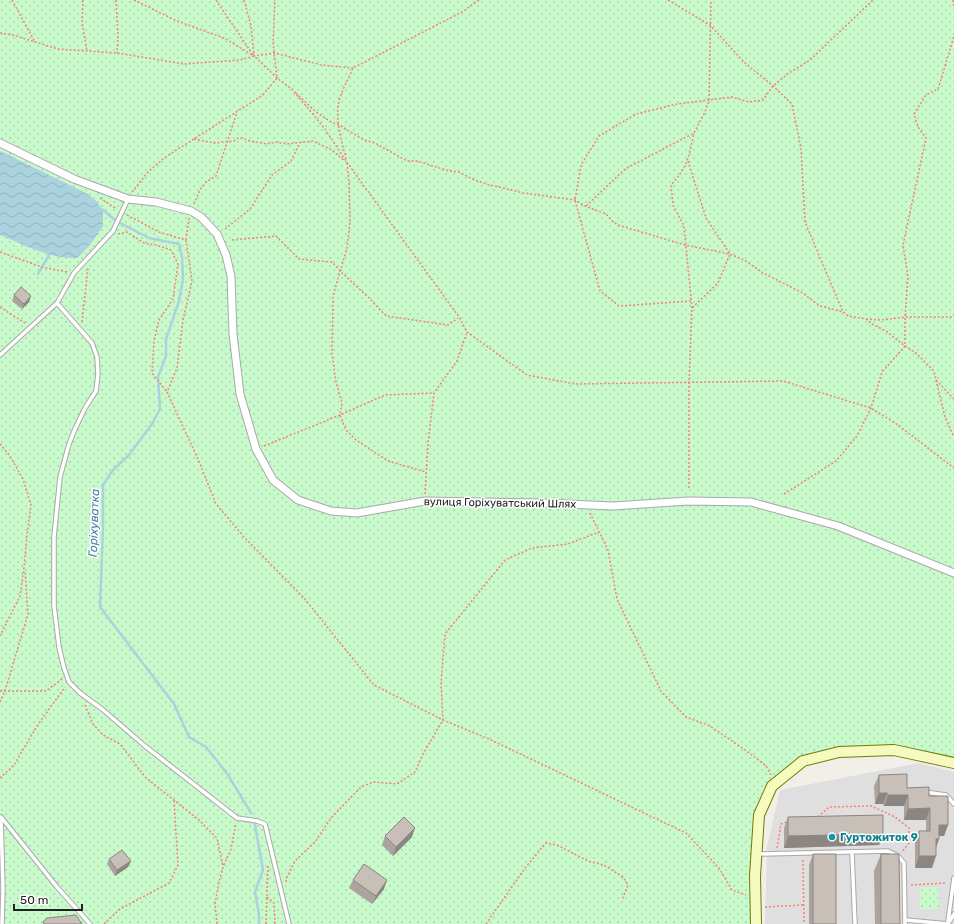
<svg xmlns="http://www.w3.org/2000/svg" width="954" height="924" font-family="Rubik,sans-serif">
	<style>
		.residential { fill: #e0dfdf }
		.park { fill: url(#park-dots) }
		.water { fill: url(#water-waves) }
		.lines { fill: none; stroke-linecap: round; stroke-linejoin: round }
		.stream { stroke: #aad3df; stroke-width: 2.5 }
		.lane-casing { stroke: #a9a9a9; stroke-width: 5.5 }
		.street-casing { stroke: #a9a9a9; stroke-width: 9 }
		.secondary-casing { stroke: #707d05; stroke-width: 12 }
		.path { stroke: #fa8072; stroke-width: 1.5; stroke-dasharray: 2 2; stroke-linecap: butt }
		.lane { stroke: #fff; stroke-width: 3.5 }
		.street { stroke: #fff; stroke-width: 7 }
		.secondary { stroke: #f7fabf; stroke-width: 10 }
		.wall { fill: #aba49e }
		.shaded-wall { fill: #8b8681 }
		.building { fill: #c7bfb8; stroke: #8b8681 }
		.culture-dot { fill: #0f9aa8; stroke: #fff; stroke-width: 1.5 }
		.labels { text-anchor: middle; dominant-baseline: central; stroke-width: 3; stroke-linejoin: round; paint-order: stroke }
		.street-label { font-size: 11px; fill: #222; stroke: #fff }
		.culture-label { font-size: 11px; font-weight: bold; fill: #0d838f; stroke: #fff; text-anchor: start }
		.water-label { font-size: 12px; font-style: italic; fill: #4a7aab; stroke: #fff }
	</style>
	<defs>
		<pattern id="park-dots" width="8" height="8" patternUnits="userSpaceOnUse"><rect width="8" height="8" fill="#c8facc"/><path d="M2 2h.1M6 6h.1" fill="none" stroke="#acd6af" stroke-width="1.8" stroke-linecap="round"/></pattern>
		<pattern id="water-waves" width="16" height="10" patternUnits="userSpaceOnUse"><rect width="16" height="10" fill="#aad3df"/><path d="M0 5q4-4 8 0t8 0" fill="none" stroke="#92b5bf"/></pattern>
	</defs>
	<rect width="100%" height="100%" fill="#f2efe9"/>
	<path class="residential" d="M919,763L954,772V924H765L767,847L780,790Z"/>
	<path class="park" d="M0,0H954V758L839,748L769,783L755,815L751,924H0Z
		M920,887H938L939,909H920Z"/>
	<path class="water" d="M0,151L86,193L96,201L103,210V226L89,246L77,258C50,259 25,245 0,235Z"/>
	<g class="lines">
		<path class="stream" d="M101,209L103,210L115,220
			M120,223L149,238L179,244L182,257L183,279L179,301L166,339V356L158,377L160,409L152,424L129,455L113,470L103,485V528L100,607L174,704L189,737L206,747L218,762L228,775L251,813
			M38,274L49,255
			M255,825L263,870L255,892L259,914V924"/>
		<defs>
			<path id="lane" d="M57,303L92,343L97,357L98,374L96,391L85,408L75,429L69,444L60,477L54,537V606L59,647L64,668L69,682L80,693L102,709L145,746L237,818L257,821L265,824L289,924
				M0,355L57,303L74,273L113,231L128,199
				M925,792L946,795L954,804
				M1,817L57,887L90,924
				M1,817L3,889L2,924
				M852,853L855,924
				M757,854L888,851L898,856L904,863L905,924
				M906,920L948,924L954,914
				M948,921L954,878"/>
			<path id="street" d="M0,143L74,179L128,199L156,202L191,211L201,217L217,234L226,255L231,276L233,334L240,394L256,449L273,480L298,500L331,511L357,513L425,501L544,503L613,506L688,501L751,502L838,526L954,573"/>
			<path id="secondary" d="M756,924L755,876L759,815L772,786L803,761L839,752L894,750L954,763"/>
		</defs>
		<use href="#lane" class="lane-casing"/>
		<use href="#street" class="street-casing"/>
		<use href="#secondary" class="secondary-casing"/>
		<path class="path" d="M12,0L35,42
			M83,0L82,22L87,51
			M116,0L118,37L117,53
			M134,0L177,21L224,38L254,56L275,53L322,65L353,68
			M216,0L253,55
			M244,0L251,26L254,55
			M668,0L710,25L745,63L773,86L792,104L801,148L805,222L843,312
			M953,0L954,8
			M0,33L13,35L58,49L117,53L184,64L240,60L254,56L277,78L292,89L325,129L346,161L459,317L467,332L527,375L575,384L783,381L871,408L898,425L954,468
			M296,93L316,112L331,122L339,125L364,140L375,143L407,161H417L449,171L459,172L472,179L486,184L524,193L575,200L585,206L606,214L613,222L618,225L685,245L730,254L744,260L763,273L801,292L820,306L843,312L848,316L866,319L872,324L886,331L905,346L916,353L934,371L936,380L954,399
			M194,139L214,143L234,141L238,138H242L250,141L267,144L276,142L287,144L313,141L330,149L345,161
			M346,159C342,142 336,124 338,106C340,93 348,80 353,68L462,12L479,0
			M688,161L706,218L730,254L718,283L692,308
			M347,163L349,183L350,222L347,248L333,296L332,354L336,382L342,403L340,415L346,430L356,440L388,461L426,472
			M132,192L148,172L164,158L263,95L277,78L273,43L275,0
			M100,198L117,209
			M194,204L200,190L206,182L216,176L237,112
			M586,206L625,169L694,133L705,112L709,101L711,0
			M127,215L159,232L186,240L192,281L183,320L177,368L167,392L198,459L216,504L244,537L304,598L374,685L443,720L489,739L686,833L719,868L732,890L746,895
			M225,229L250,209L272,175L291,161L300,143
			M118,234L127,232L144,243L156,245L171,250L178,264L173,299L159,320L154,341L152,373L167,392
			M186,240L189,218
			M232,240L276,236L299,259L332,262L340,271L369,298L386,316L448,325L458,318
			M0,252L42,267L67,272
			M691,301L619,306L600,291L575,200L581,165L599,136L636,114L677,104L732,97L749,102L763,100L773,86L789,73L810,60L873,0
			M0,307L25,323
			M866,319L881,320L905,317H951L954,315
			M82,322L88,268
			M936,380L945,417L954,437
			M0,444L10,456L23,479L31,505L27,535L24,568L20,596L0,636
			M264,446L340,415L385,395L434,393
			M689,488V383L692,308L684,226L673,205L671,185C688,167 689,155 694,133
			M425,494L428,443L434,393L457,361L467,332
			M784,494L836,461L857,436L871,408L882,372L905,346V317L908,277L903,245L926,138L918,127L914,114L926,95L938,89L954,36
			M590,513L608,550L617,599L661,691L686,717L710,726L748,752L766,766L771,775
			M0,691H46L62,679
			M0,702L5,691L28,614L25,571
			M85,705L93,724L103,735L120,744L145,777L199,820L217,838L223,867
			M0,778L14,765L37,726L65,687
			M818,817L829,807L871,806L895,817L909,828V843L902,852
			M777,848L781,824L787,822
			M803,860L804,924
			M286,882L287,877L295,861L315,842L331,818L361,787L373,782L397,784L415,772L423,754L443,720L441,683L445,634L505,560L532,548L568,544L599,532
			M911,885L947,883
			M267,897L274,903L275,924
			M765,907L803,905
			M104,924L120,909L169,883L178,865L174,800
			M217,924L215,904L219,882L223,867L231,849L236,823
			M266,924L268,866
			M486,924L525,868L546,843L557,845L588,861L604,865L623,877L628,885L622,900"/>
		<use href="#lane" class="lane"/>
		<use href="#street" class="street"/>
		<use href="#secondary" class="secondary"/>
	</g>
	<path class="wall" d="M14,295L29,302L22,309L12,301Z
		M879,775L907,788L929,796L948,825L944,836H939V839L936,848L932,868H915V842L919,831H926V820H904V806H884L883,804H875L874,786Z
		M788,817L883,834L879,845L784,848V828Z
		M385,836L412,837L393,856L382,845Z
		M813,854L836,924H809V865Z
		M881,854L900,924H875L874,871Z
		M109,859L131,861L128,867L115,876L107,864Z
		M353,880L384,889L372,904L349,888Z"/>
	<path class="shaded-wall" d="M31,296L29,302L22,309L24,304Z
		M879,793H887L883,804H875Z
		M888,795H908L904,806H884Z
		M930,808L926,820H904L908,809Z
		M939,825H948L944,836H935Z
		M415,828L412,837L393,856L396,847Z
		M883,834L879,845L784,848L788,836Z
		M936,839H939L935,850Z
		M919,856H936L932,868H915Z
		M131,861L128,867L115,876L117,870Z
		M387,880L384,889L372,904L376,896Z"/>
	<path class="building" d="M21,287L31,296L24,304L14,295Z
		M907,774V788L929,787V796H948V825H939V839H936V856H919V831H930V808L908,809V795H888L887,793H879V775Z
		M883,815V834L788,836V817Z
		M404,817L415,828L396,847L385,836Z
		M122,850L131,861L117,870L109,859Z
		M813,854H836V924H813Z
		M881,854H899L900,924H881Z
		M364,864L387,880L376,896L353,880Z
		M76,915L82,924H44L43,922L47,918Z"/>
	<circle class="culture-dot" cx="832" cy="837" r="4"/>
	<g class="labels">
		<g class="street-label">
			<text transform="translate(500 503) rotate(1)">вулиця Горіхуватський Шлях</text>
		</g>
		<g class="culture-label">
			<text x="840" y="837">Гуртожиток 9</text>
		</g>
		<g class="water-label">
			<text transform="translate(94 523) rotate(-88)">Горіхуватка</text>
		</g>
	</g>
	<path d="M14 904v6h68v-6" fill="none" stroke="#222222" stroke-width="2"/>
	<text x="20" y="904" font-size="12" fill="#222222" stroke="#ffffff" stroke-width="3" paint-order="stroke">50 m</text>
</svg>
